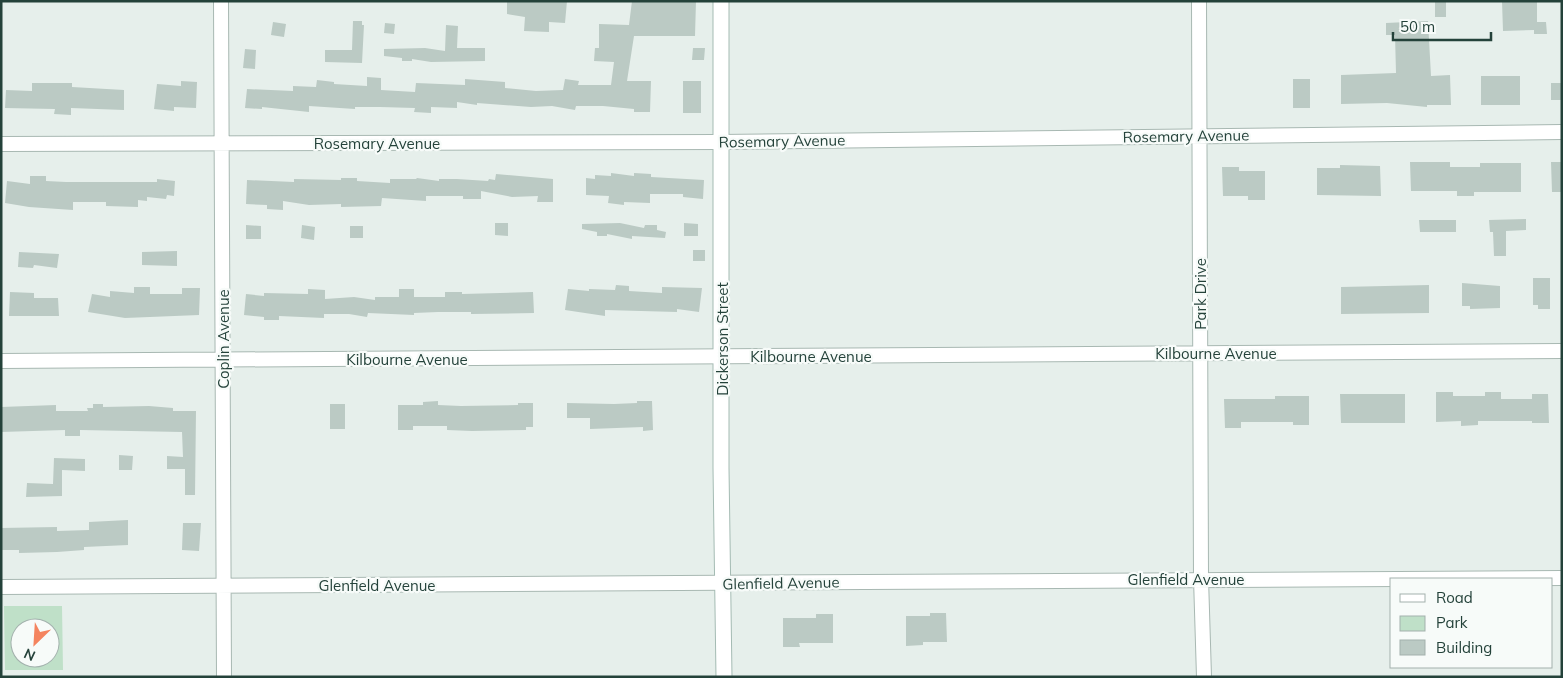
<svg xmlns="http://www.w3.org/2000/svg" width="1563" height="678" font-family="Mulish,sans-serif">
	<style>
		.green { fill: #bfe0c8; fill-rule: evenodd }
		.building { fill: #bbcac4 }
		.lines { fill: none; stroke-linecap: round; stroke-linejoin: round }
		.street-casing { stroke: #a8b8b2; stroke-width: 16 }
		.secondary-casing { stroke: #a4bbb3; stroke-width: 17 }
		.street { stroke: #fff; stroke-width: 14 }
		.secondary { stroke: #fff; stroke-width: 15 }
		.labels { text-anchor: middle; dominant-baseline: central; stroke-width: 4.5; stroke-linejoin: round; paint-order: stroke }
		.street-label { font-size: 15px; fill: #24423a; stroke: #f7fbf9 }
	</style>
	<rect width="100%" height="100%" fill="#e6efeb"/>
	<path class="green" d="M4,606H62L63,670H5ZM20,628H50V658H20Z"/>
	<path class="building" d="M507,1H567L565,23L549,22V32L524,31L525,17L507,14Z
		M632,1H696L695,36H634L627,81H651L650,112H634V109L603,106H576L575,110L552,106L531,107L477,103V105L457,102V108L431,107V113L414,112L415,108L380,107H355V109L309,106V112L262,107V109L245,108L247,89L293,91V86L316,87L317,80L334,82V84L367,86V77L381,78V90L415,92L416,83L465,85V79L505,82V88L536,91L563,90L565,79L579,81L578,85H611L614,62L594,61L595,48H599V24L629,25Z
		M1435,1H1446V17H1435Z
		M1502,1H1537V22H1546L1547,34H1534V30L1503,31Z
		M353,21H362V25H364L362,63L325,62V50H352Z
		M1428,21L1431,76L1450,75L1451,105H1427V107L1387,103L1341,104V75L1396,73L1395,35H1386V23Z
		M273,22L286,24L284,37L271,35Z
		M385,23L395,24L394,34L384,33Z
		M446,25L458,26L457,48H485V61L431,62L412,59V61H402V58L384,56V49L425,48L445,51Z
		M693,48H705L704,60H692Z
		M245,49L256,50L255,69L243,68Z
		M1481,76H1520V105H1481Z
		M1293,79H1310V108H1293Z
		M181,81L197,82L196,108L174,107V111L154,109L157,84L181,86Z
		M683,81H701V113H683Z
		M32,83H72V87L124,90V110L71,108V115L54,114L55,109L5,108L6,90L32,91Z
		M1551,83H1562V100H1551Z
		M1410,162H1450V167H1480V163H1521V192H1474V196H1457V191H1411Z
		M1551,162H1562V192H1552Z
		M1340,165L1380,166L1381,196L1317,195V168H1340Z
		M1222,167H1239V171H1265V200H1248V196H1223Z
		M611,173L634,176V173L651,174V177L704,180L703,199L683,197V194H650V203L624,202V205L608,203L609,196L586,195V178L595,179V175L611,176Z
		M496,174L553,179V202H537L538,196L512,197L481,191V199H463V196H426V201L382,198L381,206L341,207V204L309,205L283,201V210L267,209V205L246,204L247,180L294,182V179L341,180V178H357V181L390,183V179H416L417,178L439,181V179H457L488,181L489,179L495,180Z
		M30,176H46V181L66,182H157V179L175,181L174,196L167,195L166,199L147,197V201L138,200V207L106,206V202H73V210L29,207L5,203L7,181L30,184Z
		M1526,219V230L1506,231V256H1494L1493,232H1490L1489,220Z
		M1419,220H1456V232H1420Z
		M495,223H508V236L495,235Z
		M620,223L644,228L645,225H657V230L666,232L665,238L632,236V239L607,234V236H597V232L582,229V224Z
		M684,223L698,224V236H684Z
		M246,225L261,226V239H246Z
		M302,225L315,227L314,240L301,238Z
		M350,226H363V238H350Z
		M693,250H705V261H693Z
		M177,251V266L142,265V252Z
		M19,252L59,254L57,268L34,265L33,268L18,267Z
		M1533,278H1550V309H1538V305H1533Z
		M1462,283L1500,286V308L1470,309V306H1462Z
		M616,285L629,286V291L662,293V287L702,288L699,312L677,309V312L605,310V316L565,310L568,289L589,291V289L615,290Z
		M1429,285V313L1341,314V287Z
		M134,287H150V294H182V288H200L199,315L125,318L88,312L92,294L110,297V291L134,293Z
		M308,289L325,290V299L354,297L375,300V297H399V289H414V297H445V292H462V294L533,292L534,313L471,314V312H438L414,313V315L368,313L367,317L349,314H324V318L279,316V320H264V317L244,315L246,294L264,296V293L308,294Z
		M10,292L34,293V298H58L59,316H9Z
		M1436,392H1453V396H1485V392H1501V399H1532V394H1548L1549,423H1532V421H1478V425L1461,426V421L1436,422Z
		M1340,394H1405V423H1341Z
		M1275,396H1309V425H1293V422H1241V428H1225L1224,399H1275Z
		M438,401V405L461,406L518,405V403H533V427H526V430L472,431L447,430V426H413V430H398V405H423V402Z
		M637,401H652L653,430L643,431V427L590,429V418H567V403L614,404L637,403Z
		M93,404H103V407L149,406L173,408V411H196L195,495H185V469H167V456L183,457L182,432L80,430V436H65V430L1,432V407L56,405V411H88L87,408H93Z
		M330,404H345V429H330Z
		M119,455L133,456L132,470H119Z
		M54,458L85,459V471L62,470V496L26,497L27,483L53,484Z
		M128,520V545L84,547V550L57,552L19,553V550H1V528L57,527V531L89,530V522Z
		M183,523H201L199,551L182,550Z
		M930,613H946L947,642H923V645L906,646V616H930Z
		M816,614H833V643H799L800,647H783V618H816Z"/>
	<g class="lines">
		<defs>
			<path id="street" d="M221,1L224,677
				M1199,1L1201,578L1204,677
				M1,144L721,142L1562,132
				M1,361L1562,351
				M1,587L1562,578"/>
			<path id="secondary" d="M721,1V468L724,677"/>
		</defs>
		<use href="#street" class="street-casing"/>
		<use href="#secondary" class="secondary-casing"/>
		<use href="#street" class="street"/>
		<use href="#secondary" class="secondary"/>
	</g>
	<g class="labels">
		<g class="street-label">
			<text transform="translate(1186 136) rotate(-1)">Rosemary Avenue</text>
			<text transform="translate(782 141) rotate(-1)">Rosemary Avenue</text>
			<text x="377" y="143">Rosemary Avenue</text>
			<text transform="translate(1200 294) rotate(-90)">Park Drive</text>
			<text transform="translate(223 339) rotate(-90)">Coplin Avenue</text>
			<text transform="translate(722 339) rotate(-90)">Dickerson Street</text>
			<text x="1216" y="353">Kilbourne Avenue</text>
			<text x="811" y="356">Kilbourne Avenue</text>
			<text x="407" y="359">Kilbourne Avenue</text>
			<text x="1186" y="579">Glenfield Avenue</text>
			<text transform="translate(781 583) rotate(-1)">Glenfield Avenue</text>
			<text x="377" y="585">Glenfield Avenue</text>
		</g>
	</g>
	<rect width="1563" height="678" fill="none" stroke="#24423a" stroke-width="5"/>
	<rect x="1390" y="578" width="162" height="90" fill="#f7fbf9" stroke="#a3b1ad"/>
	<rect x="1400" y="594" width="25" height="8" fill="#ffffff" stroke="#a3b1ad"/>
	<text x="1436" y="603" font-size="15" fill="#24423a">Road</text>
	<rect x="1400" y="616" width="25" height="15" fill="#bfe0c8" stroke="#a3b1ad"/>
	<text x="1436" y="628" font-size="15" fill="#24423a">Park</text>
	<rect x="1400" y="640" width="25" height="15" fill="#bbcac4" stroke="#a3b1ad"/>
	<text x="1436" y="653" font-size="15" fill="#24423a">Building</text>
	<g transform="translate(35 643) rotate(205)"><circle r="24" fill="#f7fbf9" stroke="#a3b1ad"/>
	<path d="M0-4L9 19L0 12L-9 19Z" fill="#f4845f"/>
	<text y="-8" font-size="14" font-weight="bold" text-anchor="middle" fill="#24423a">N</text>
	</g>
	<path d="M1393 32v8h98v-8" fill="none" stroke="#24423a" stroke-width="2.5"/>
	<text x="1400" y="32" font-size="15" fill="#24423a" stroke="#f7fbf9" stroke-width="4" paint-order="stroke">50 m</text>
</svg>
